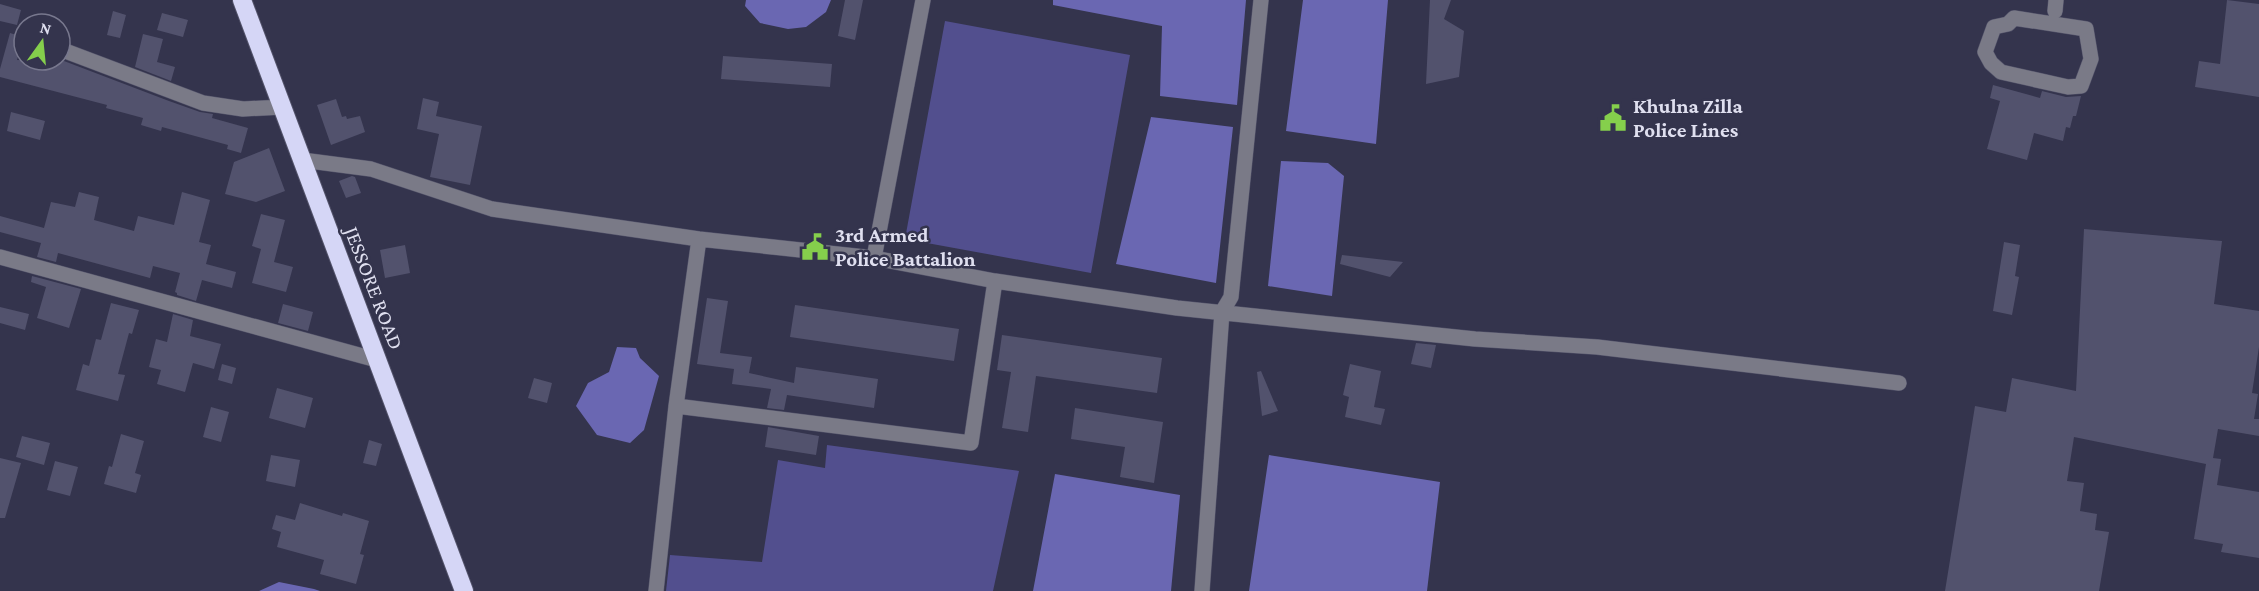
<svg xmlns="http://www.w3.org/2000/svg" width="2259" height="591" font-family="'Crimson Pro',serif">
	<style>
		.green { fill: #524f8e }
		.water { fill: #6a67b2 }
		.building { fill: #52526d }
		.lines { fill: none; stroke-linecap: round; stroke-linejoin: round }
		.minor-casing { stroke: #53536a; stroke-width: 16 }
		.highway-casing { stroke: #53536a; stroke-width: 20 }
		.minor { stroke: #7a7a87; stroke-width: 15 }
		.highway { stroke: #d5d6f6; stroke-width: 18 }
		.labels { text-anchor: middle; dominant-baseline: central; stroke-width: 5; stroke-linejoin: round; paint-order: stroke }
		.poi-label { font-size: 21px; font-weight: bold; fill: #dfdfef; stroke: #34344d; text-anchor: start }
		.street-label { font-size: 21px; fill: #dfdfef; stroke: #34344d }
	</style>
	<rect width="100%" height="100%" fill="#34344d"/>
	<path class="green" d="M945,21L1130,55L1091,273L905,239Z
		M827,445L1019,471L993,591H666L670,555L762,562L778,460L825,468Z"/>
	<path class="water" d="M746,0H831L826,12L806,27L788,29L760,23L745,6Z
		M1053,0H1246L1237,105L1160,96L1162,26L1053,5Z
		M1303,0H1388L1376,144L1286,131Z
		M1151,117L1233,127L1216,283L1116,264Z
		M1281,161L1328,163L1344,176L1332,296L1268,286Z
		M617,347L636,348L640,358L659,376L644,430L630,443L597,435L576,406L588,383L609,372Z
		M1269,455L1440,482L1427,591H1249Z
		M1055,474L1180,495L1171,591H1033Z
		M279,582L314,589L320,591H259Z"/>
	<path class="building" d="M845,0H863L855,40L838,36Z
		M1430,0H1451L1444,19L1464,31L1459,77L1426,84Z
		M2227,0L2259,4V97L2195,87L2199,61L2220,64Z
		M0,4L21,10L17,25L0,21Z
		M113,11L126,15L120,38L107,35Z
		M162,13L188,20L183,37L157,30Z
		M10,33L23,37L17,60L64,61L169,101L200,112L213,114L212,118L248,128L241,153L227,149L228,145L162,127L161,131L141,125L143,118L106,108L107,105L0,77V69Z
		M143,34L163,39L157,62L175,67L171,81L135,67Z
		M723,56L832,64L830,87L721,79Z
		M1993,85L2040,98L2042,91L2066,97L2081,96L2076,116H2073L2070,128L2066,127L2063,141L2034,133L2027,160L1987,149L2000,101L1990,98Z
		M423,98L439,102L436,116L482,126L470,185L430,177L439,134L417,129Z
		M336,99L342,117L346,116L347,119L360,116L365,132L331,145L317,105Z
		M11,112L45,121L40,140L7,131Z
		M269,148L285,191L256,202L225,194L234,162Z
		M352,176L355,177L361,193L346,198L339,181Z
		M79,192L99,197L94,220L134,231L138,216L174,225L182,192L210,200L199,242L211,245L206,264L236,272L232,288L202,280L196,301L177,295V293L175,292L180,273L153,266L150,278L58,253L56,262L37,257L41,243L0,232V216L44,228L51,202L75,207Z
		M261,214L285,220L274,262L293,267L286,292L252,283L261,249L252,246Z
		M2084,229L2222,241L2214,304L2259,311V347L2252,393L2258,394L2254,419H2259V436L2218,429L2213,458L2221,459L2217,485L2259,492V558L2221,552L2223,544L2194,539L2206,464L2074,437L2067,481L2084,483L2080,511L2097,514L2095,530L2109,532L2099,591H1945L1975,406L2006,412L2012,378L2076,391Z
		M2004,242L2020,245L2015,276L2019,277L2012,315L1993,311Z
		M405,245L410,273L385,278L380,250Z
		M1342,255L1403,262L1390,277L1340,264Z
		M32,276L81,289L69,328L37,318L46,287L31,282Z
		M707,298L728,301L720,353L752,357L749,373L794,383L796,367L878,379L874,408L787,395L784,410L767,408L771,389L732,384L734,369L697,364Z
		M111,303L139,310L132,334L129,333L118,374L125,375L118,401L76,390L83,364L89,366L96,339L101,340Z
		M283,304L313,312L308,331L278,323Z
		M795,305L959,329L954,361L790,337Z
		M0,307L29,314L25,330L0,323Z
		M173,314L193,320L190,336L221,344L214,369L193,363L185,392L157,384L161,370L149,367L156,339L167,342Z
		M1002,335L1162,358L1157,393L1036,376L1028,432L1002,428L1011,372L997,370Z
		M1416,343L1436,345L1431,368L1411,364Z
		M222,364L236,368L232,384L218,380Z
		M1350,364L1381,371L1374,407L1385,409L1381,425L1345,417L1349,397L1343,395Z
		M1261,371L1278,411L1262,416L1257,372Z
		M534,378L552,383L547,403L528,398Z
		M277,388L313,398L305,428L269,418Z
		M211,407L229,412L221,442L203,437Z
		M1075,408L1163,422L1154,483L1120,477L1125,447L1071,439Z
		M768,427L819,436L816,455L765,447Z
		M121,434L144,441L135,473L141,475L136,493L104,484L109,466L112,467Z
		M22,436L50,443L44,465L16,457Z
		M369,440L382,444L376,466L363,463Z
		M271,455L300,460L295,487L266,481Z
		M0,458L21,463L5,518H0Z
		M55,461L78,467L70,496L47,490Z
		M300,503L342,516L343,513L369,521L360,554L364,555L356,584L320,574L324,560L277,547L281,532L272,529L276,515L295,520Z"/>
	<g class="lines">
		<defs>
			<path id="minor" d="M2055,11L2056,0
				M2014,18L2086,29L2091,59L2081,86L2068,87L2001,72L1991,63L1985,52L1994,27L2008,24Z
				M60,49L203,103L243,109L283,107
				M302,160L371,169L492,209L699,239L874,258L995,281L1177,308L1475,339L1597,347L1899,383
				M0,257L377,360
				M874,258L923,0
				M676,406L971,443L995,281
				M656,591L676,406L699,239
				M1202,591L1222,312L1231,297L1261,0"/>
			<path id="highway" d="M242,0L464,591"/>
		</defs>
		<use href="#minor" class="minor-casing"/>
		<use href="#highway" class="highway-casing"/>
		<use href="#minor" class="minor"/>
		<use href="#highway" class="highway"/>
	</g>
	<defs>
		<symbol id="civic-bare" viewBox="-9 -9 18 18"><path d="M-.6-6.5H3V-4.5H.6V-3L4-1V1h2V6H-6V1h2V-1L-.6-3ZM-1.2 2.5V6h2.4V2.5Z" fill="#85cf4c" stroke="#34344d" stroke-width="2.5" paint-order="stroke"/></symbol>
	</defs>
	<g fill-rule="evenodd">
		<use href="#civic-bare" x="1594" y="99" width="38" height="38"/>
		<use href="#civic-bare" x="796" y="228" width="38" height="38"/>
	</g>
	<g class="labels">
		<g class="poi-label">
			<text x="1633" y="106">Khulna Zilla<tspan x="1633" dy="24">Police Lines</tspan></text>
			<text x="835" y="235">3rd Armed<tspan x="835" dy="24">Police Battalion</tspan></text>
		</g>
		<g class="street-label">
			<text transform="translate(374 288) rotate(69)">JESSORE ROAD</text>
		</g>
	</g>
	<g transform="translate(42 42) rotate(15)"><circle r="28" fill="#34344d" stroke="#78788e" stroke-width="1.5"/>
	<path d="M0-4.5L10 22L0 15L-10 22Z" fill="#85cf4c"/>
	<text y="-9" font-size="16" font-weight="bold" text-anchor="middle" fill="#dfdfef">N</text>
	</g>
</svg>
